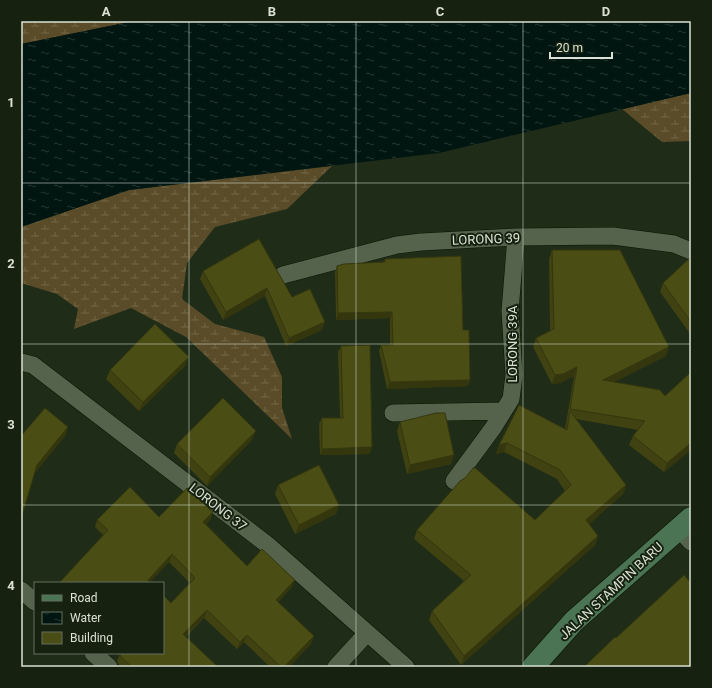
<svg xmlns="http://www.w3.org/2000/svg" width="712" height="688" font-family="Roboto,sans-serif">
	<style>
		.wetland { fill: url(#wetland-marsh) }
		.water { fill: url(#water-ripples) }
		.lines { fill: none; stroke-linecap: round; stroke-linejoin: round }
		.street-casing { stroke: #091403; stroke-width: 18 }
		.secondary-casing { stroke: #091403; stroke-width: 23 }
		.street { stroke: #55634d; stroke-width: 17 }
		.secondary { stroke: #4b7455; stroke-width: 22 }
		.wall { fill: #404211 }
		.shaded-wall { fill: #34360e }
		.building { fill: #4a4d14; stroke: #34360e }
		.grid { fill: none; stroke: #d9e1d4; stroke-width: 1; stroke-opacity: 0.55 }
		.labels { text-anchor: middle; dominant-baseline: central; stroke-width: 4; stroke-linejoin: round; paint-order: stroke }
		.street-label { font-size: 13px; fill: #d9e1d4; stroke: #16220f }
		.neatline { fill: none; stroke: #d9e1d4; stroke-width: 1.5 }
		.grid-label { font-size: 13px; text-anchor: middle; font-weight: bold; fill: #d9e1d4 }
	</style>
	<defs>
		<pattern id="wetland-marsh" width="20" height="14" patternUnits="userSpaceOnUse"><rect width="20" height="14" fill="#5a4c28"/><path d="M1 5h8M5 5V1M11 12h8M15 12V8" fill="none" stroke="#716646"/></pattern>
		<pattern id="water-ripples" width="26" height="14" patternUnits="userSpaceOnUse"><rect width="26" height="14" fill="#011511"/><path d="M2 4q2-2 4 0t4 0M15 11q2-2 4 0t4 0" fill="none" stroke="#253733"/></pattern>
	</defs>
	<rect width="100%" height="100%" fill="#1f2c18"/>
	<path class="wetland" d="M21,21H134L21,44Z
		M691,93V141L662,142L622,109Z
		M332,166L287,209L215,227L187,263L182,299L215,324L264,337L282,377V408L292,439L186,337L131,308L74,329L78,309L57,294L21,283V227L129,190Z"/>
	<path class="water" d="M134,21H691V93L439,153L129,190L21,227V44Z"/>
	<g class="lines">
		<defs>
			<path id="street" d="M283,275L397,245L421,242L516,237L613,236L674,244L691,251
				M21,362L33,365L269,546L406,667
				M393,413L503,411
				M454,481L493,428L511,399L514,375L510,311L516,237
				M679,529L691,542
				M21,590L35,602
				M93,653L109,667
				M336,667L367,633"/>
			<path id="secondary" d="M533,667L574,621L691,518"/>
		</defs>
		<use href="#street" class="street-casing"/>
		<use href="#secondary" class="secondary-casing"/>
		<use href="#street" class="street"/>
		<use href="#secondary" class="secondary"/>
	</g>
	<path class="wall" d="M259,239L292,297L322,330L286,346L265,296L223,320L200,279L203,271Z
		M552,250L666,356L614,382L691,450L664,472L629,445L633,436L638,430L576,419L626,485L623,494L589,524L598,536L595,545L461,665L429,620L432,611L464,581L414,539L417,530L535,520L565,491L557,479L504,452L496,454L499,445L565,429L574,376L560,383L552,384L533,347L536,338L550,331L549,259Z
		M691,257V335L660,292L663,283Z
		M385,259L463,330L470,380L468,386L387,389L379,351L381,345H390V318L336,320L335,272L337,266L384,262Z
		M341,346L370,454L320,455L319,424L322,418H340L338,352Z
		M185,366L139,411L106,379L110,370Z
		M400,422L451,464L407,474L397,431Z
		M252,440L207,486L174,453L177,444Z
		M278,485L339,505L336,514L295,534L275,494Z
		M213,512L210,520L206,524L247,566L292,587L278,602L311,644L289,667H270L244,642L237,649L204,618L186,637L218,667H121L119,665L117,661L120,654L190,583L169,562L150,582L95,527L97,520L159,517Z"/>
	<path class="shaded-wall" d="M267,288L265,296L223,320L226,312Z
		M392,312L390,318L336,320L338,313Z
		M325,322L322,330L286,346L289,338Z
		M669,347L666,356L600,389L603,380Z
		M189,357L185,366L139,411L143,402Z
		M577,367L574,376L560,383L552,384L555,375Z
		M470,380L468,386L387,389L390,382Z
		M68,427L66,435L35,473L37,465Z
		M256,431L252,440L207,486L210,477Z
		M507,443L504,452L496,454L499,445Z
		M691,443V450L664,472L667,463Z
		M372,447L370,454L320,455L322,449Z
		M454,455L451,464L407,474L410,465Z
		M626,485L623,494L583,530L586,520Z
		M339,505L336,514L295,534L299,525Z
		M213,512L210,520L201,530L203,522Z
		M598,536L595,545L461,665L464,656Z
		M172,554L169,562L149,583L148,580Z
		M295,580L292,587L273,608L276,600Z
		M207,610L204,618L180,642L183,634Z
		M247,635L244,642L237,649L240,642Z
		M314,636L311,644L289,667H284Z"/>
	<path class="building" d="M259,239L292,297L310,289L325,322L289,338L267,288L226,312L203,271Z
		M552,250H620L669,347L603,380L660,390L665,396L691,372V443L667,463L633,436L645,421L570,409L577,367L563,374L555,375L536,338L554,329Z
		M461,256L463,330H469L470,380L390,382L381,345H393L392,312L338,313L337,266L344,264L385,262V259Z
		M691,257V322L663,283Z
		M155,324L189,357L143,402L110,370Z
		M370,345L372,447L322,449V418H343L341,346Z
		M223,398L256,431L210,477L177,444Z
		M519,405L567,430L570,411L626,485L586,520L598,536L464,656L432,611L471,575L417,530L460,481L465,478L474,467L535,520L571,485L560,470L507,443L499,445Z
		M45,408L68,427L37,465L21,519V436Z
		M436,413H445L454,455L410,465L400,422Z
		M319,465L339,505L299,525L278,485Z
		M130,487L159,517L187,488L213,512L203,522L247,566L262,549L295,580L276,600L314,636L284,667H281L247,635L240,642L207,610L183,634L218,667H132L121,657L120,654V653H163V595L171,603L195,578L172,554L148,580L151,583H59L108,530L97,520Z
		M684,575L691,583V667H584L615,637L616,638Z"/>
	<path class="grid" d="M189,21V667M356,21V667M523,21V667M21,183H691M21,344H691M21,505H691"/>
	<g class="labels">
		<g class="street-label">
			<text transform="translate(486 239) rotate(-2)">LORONG 39</text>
			<text transform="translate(512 344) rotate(-90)">LORONG 39A</text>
			<text transform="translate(218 507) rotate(38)">LORONG 37</text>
			<text transform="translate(611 591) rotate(-43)">JALAN STAMPIN BARU</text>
		</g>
	</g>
	<rect width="712" height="688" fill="none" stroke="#16220f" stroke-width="44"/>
	<rect x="34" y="582" width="130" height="72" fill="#16220f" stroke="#646e5e"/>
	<rect x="42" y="595" width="20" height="6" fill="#4b7455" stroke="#646e5e"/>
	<text x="70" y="602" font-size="12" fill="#d9e1d4">Road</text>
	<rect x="42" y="612" width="20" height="12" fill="url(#water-ripples)" stroke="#646e5e"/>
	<text x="70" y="622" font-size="12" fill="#d9e1d4">Water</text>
	<rect x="42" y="632" width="20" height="12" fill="#4a4d14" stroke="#646e5e"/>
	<text x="70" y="642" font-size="12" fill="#d9e1d4">Building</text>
	<path d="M550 52v6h62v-6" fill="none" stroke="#d9e1d4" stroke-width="2"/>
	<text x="556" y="52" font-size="12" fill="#d9e1d4" stroke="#16220f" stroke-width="3" paint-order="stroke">20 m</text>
	<rect x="22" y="22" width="668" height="644" class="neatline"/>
	<g class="grid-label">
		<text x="106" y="16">A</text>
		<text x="272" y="16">B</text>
		<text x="440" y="16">C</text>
		<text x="606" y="16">D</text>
		<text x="11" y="107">1</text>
		<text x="11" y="268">2</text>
		<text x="11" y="429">3</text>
		<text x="11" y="590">4</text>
	</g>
</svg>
